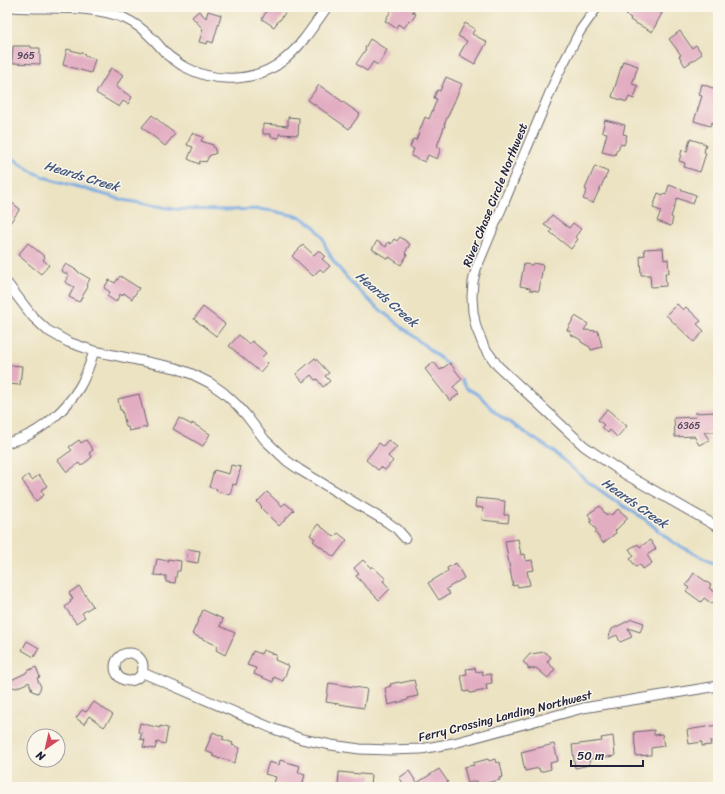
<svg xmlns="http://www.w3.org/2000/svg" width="725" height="794" font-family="Sriracha,sans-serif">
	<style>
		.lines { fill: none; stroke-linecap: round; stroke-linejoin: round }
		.stream { stroke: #76a9e2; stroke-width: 3 }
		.building { fill: #e2acc1 }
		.minor-casing { stroke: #69666b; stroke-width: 11 }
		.minor { stroke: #fff; stroke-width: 9 }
		.labels { text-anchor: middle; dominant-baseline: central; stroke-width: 3; stroke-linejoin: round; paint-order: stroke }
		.number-label { font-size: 10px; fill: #52445c }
		.street-label { font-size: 12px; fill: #22223b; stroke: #fbf7ec }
		.water-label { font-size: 13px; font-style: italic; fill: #44587e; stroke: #fbf7ec }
	</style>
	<rect width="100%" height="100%" fill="#fbf7ec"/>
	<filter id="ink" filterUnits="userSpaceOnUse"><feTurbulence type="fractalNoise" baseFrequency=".025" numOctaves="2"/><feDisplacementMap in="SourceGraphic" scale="8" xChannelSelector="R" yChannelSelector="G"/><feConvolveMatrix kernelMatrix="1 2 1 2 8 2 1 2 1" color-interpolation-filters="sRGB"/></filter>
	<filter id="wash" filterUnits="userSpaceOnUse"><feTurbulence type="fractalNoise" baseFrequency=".012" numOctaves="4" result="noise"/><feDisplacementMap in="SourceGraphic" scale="16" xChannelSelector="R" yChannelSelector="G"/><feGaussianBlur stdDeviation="0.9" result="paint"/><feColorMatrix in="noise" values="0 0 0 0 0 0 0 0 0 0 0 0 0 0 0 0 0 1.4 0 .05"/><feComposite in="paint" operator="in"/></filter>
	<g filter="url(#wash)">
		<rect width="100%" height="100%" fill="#ece3c3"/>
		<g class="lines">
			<path class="stream" d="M7,153L19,163L31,171L44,177L123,200L174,209L230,210L259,209L273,211L301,217L313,225L322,236L327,250L334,262L352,284L373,304L450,366
				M460,378L467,388L479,395L497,414L553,451L587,481L614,500L646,520L671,541L697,555L718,566"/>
		</g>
		<g id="blocks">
			<path class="building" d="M269,7H289L280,20H279L274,27L262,19Z
				M393,7H416L412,12L416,14L411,22L409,21L404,28L398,24L396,28L385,21Z
				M630,7H645L651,10L652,8L662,13L652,32L630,20L631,18L626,15Z
				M199,11L206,18L208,11L221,15L213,43L208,41L207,44L199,42L203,29L192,17Z
				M465,23L475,29L472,34L487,42L475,64L459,55L467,41L458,36Z
				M680,31L692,48L696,45L702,54L685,66L679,56L681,55L669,39Z
				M370,39L387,50L378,65L373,62L367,71L356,64L366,49L365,48Z
				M13,46H31V48H40V64L12,63Z
				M67,49L85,54L84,55L95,59L91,73L63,65Z
				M623,61L638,66L632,84L638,86L634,99L629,97L627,102L612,97Z
				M111,68L123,75L116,87L132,97L128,104L123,101L119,107L96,93Z
				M446,77L462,84L444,125H445L437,146L441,148L437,159L428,155L425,162L411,156L414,149L410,147L413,139L416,140L425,117L429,119L437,99L434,98L437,90L440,91Z
				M702,84L718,90V113L715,123L712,122L710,126L694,121L702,96L699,95Z
				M319,85L360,114L349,129L308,100Z
				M152,115L175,134L165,146L142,127Z
				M288,117L299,118L298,135L279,134V138L271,137V134H263V124L288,126Z
				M605,120L625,125L623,134L627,135L624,145L620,144L618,150L617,149L615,155L602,152L607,133L602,132Z
				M192,133L203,137L201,141L213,145L216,153L209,156L206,162L203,161L202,162L200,161L199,164L188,159L193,147L187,145Z
				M690,139L706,144L704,152L706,153L700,172L684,167L685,163L679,161L682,150L687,151Z
				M595,166L608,172L593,203L583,199L587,190L585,189Z
				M669,185L696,195L693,204L677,198L671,217L673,218L671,226L657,221L661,211L653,208L658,193L663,195V194L666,195Z
				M7,199L20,209L7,227Z
				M552,215L569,228L573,223L581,229L575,237L578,239L571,249L550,232L552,230L544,225Z
				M400,237L410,244L405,253L407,255L401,265L389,257L388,259L372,249L377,241L386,247L388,242L391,244L394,239L397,241Z
				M28,243L45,257L43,260L49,265L41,274L18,255Z
				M303,245L314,255L319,250L325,256L322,259L330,266L324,272L320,269L313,276L292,256Z
				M663,248L664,260L668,259L669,273H665L666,286L651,287L650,275H641L640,256L645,255L644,249Z
				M533,263L543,265L539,291L530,290V288L520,286L524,264L532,265Z
				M66,264L78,271V272L90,279L86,286L88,287L79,302L69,297L74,287L65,282L69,275L61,271Z
				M120,276L139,288L132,299L124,293L122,296L120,294L116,302L107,296L110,292L104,288L109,280L115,283Z
				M677,304L683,310L686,307L701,321L697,324L704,331L694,342L666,315Z
				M203,307L225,324L216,336L194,319Z
				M575,316L588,324L584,330L598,331L602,347L591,350L590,347L581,342V340L570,334L571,332L567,330Z
				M239,335L249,344L252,341L266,353L262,357L268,363L260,372L229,346Z
				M315,358L329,373L325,376L330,381L323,387L317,379L315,380L311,375L303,382L296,374Z
				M434,362L440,370L450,363L462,379L453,387L459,394L450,401L425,369Z
				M10,365L22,366L20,385L7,384V368H10Z
				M139,394L147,427L129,431L128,427H126L122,410H120L118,399Z
				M607,409L627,426L617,437L610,430L608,433L602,427L604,425L598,420Z
				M715,412L716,432H704L709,440L699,445L694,436L675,437L674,418L696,417L695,413Z
				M179,418L192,425V423L210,434L203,446L173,429Z
				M79,440L81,443L86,440L93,450L89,453L92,457L81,466L79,463L67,472L58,460L72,450L69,447Z
				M388,440L397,447L388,456L393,461L385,470L381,467L378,470L366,460L379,443L383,446Z
				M231,465L241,467L236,485L233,484L230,495L216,491L217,489L209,487L214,470L229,474Z
				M28,475L32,480L39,475L47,486L41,490L44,495L36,501L22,480Z
				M267,492L282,506L285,503L294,510L279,526L261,508L262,507L257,502Z
				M476,498L505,501L504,515H509L508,523L482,520L483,508L475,507Z
				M600,506L606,515L613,514L618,509L628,518L615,531L616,533L603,543L595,532L597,531L590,522L592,520L588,514Z
				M318,524L334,537L338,533L347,540L334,557L313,541L315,539L310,535Z
				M518,539L521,555L525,554L526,561L532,560L534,570L527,571L530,585L518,587L517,585L513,586L505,541Z
				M650,540L656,549L647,555L652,563L643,569L640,564L636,567L630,559L634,556L629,549L638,544L640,547Z
				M188,549L200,551L198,563L186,561Z
				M157,559L168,561V559L181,561L180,571H177L175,583L166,582V576L154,575Z
				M363,560L371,568L372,566L386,579L383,581L390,589L379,600L356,576L359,574L354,568Z
				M456,563L464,578L446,589L450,594L439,600L428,583L448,571L447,568Z
				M694,573L711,585L709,588L718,594L712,604L704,598L701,602L686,591L689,588L686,585Z
				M79,586L93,606L82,613L85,617L76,623L65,607L71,602L70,601L73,599L69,593Z
				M203,610L223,619L220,626L235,633L225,655L216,650L218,646L192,634Z
				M632,619L644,623L640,632L628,628L632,637L620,642L617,635L608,639L612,629Z
				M27,641L39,648L34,657L22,650Z
				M263,650L276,655L275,660L289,666L283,681L274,677L273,682L254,674L256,668L247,665L253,651L261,654Z
				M545,652L551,657L547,662L555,669L548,678L536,668L528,669V666L523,662L530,654Z
				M36,667L40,677L37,678L41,687L38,693L32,691L29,682L16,688L10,686L13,679L26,673L27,671Z
				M475,668L476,672L482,671L483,675L491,674L492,683L486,684L487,690L470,693L469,691L464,692L461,675L467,674L466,669Z
				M414,680L418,696L408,698V700L388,705L385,688L391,686L390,684L399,682L400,683Z
				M329,683L367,689L364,708L326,702Z
				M94,702L113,715L104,727L89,716L84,724L76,718L82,710L86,712Z
				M140,723L160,728V726L168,728L165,744L157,742L155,749L143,747L145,740L140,739L142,733L138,732Z
				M718,725V740L710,741L711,745L702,746V742L689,744L687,730Z
				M654,730V735L662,734L664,746L651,748V755L636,756L634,732Z
				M213,732L224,737L222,739L233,743L232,745L240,748L234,763L221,758L220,759L213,756V754L205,751Z
				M613,736L615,756L589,759L590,765L575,768L572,745L602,741L601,738Z
				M554,744L558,761L550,763L551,769L540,772L539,768L525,771L521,752Z
				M488,759L489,761L495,759L496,763L500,762L503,777L499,778L500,780L486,783V787H479L477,781L468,783L464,767L474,765L473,763Z
				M280,760L300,766L298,772L305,774L302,787H289L274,783L276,777L265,774L269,762L279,765Z
				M439,769L448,782L440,787H402V781L399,778L409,771L417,783Z
				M339,772L371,775L370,787H338Z"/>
		</g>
	</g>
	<g filter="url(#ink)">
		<use href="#blocks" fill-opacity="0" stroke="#69666b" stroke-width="1"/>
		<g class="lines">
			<defs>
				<path id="minor" d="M13,7C49,10 90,4 124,18C135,23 145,31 153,39C159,45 164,52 170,57C175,60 180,65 185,67C216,84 258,82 285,59C302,45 314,25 327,7
					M597,7L580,31L557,76L476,269L473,282L472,297L473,312L476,327L484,347L498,366L584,446L600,457L625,474L718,527
					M7,283L33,317L47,330L68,342L94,351L176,368L192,374L210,383L224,393L236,404L246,415L265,440L287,461L300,470L387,522L397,529L405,538
					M7,443C12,441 17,440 22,438C44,429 66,409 79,388C86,377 90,364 94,351
					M115 667a14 14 0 1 1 28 0a14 14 0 1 1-28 0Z
					M143,673L274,729L302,739L331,745L360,749L390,750L421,749L454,743L583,708L718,686"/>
			</defs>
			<use href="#minor" class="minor-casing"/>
			<use href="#minor" class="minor"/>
		</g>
	</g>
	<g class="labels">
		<g class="number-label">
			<text x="26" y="56">965</text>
			<text x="689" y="426">6365</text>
		</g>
		<g class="street-label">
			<text transform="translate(495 195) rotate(-68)">River Chase Circle Northwest</text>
			<text transform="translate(505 716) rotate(-14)">Ferry Crossing Landing Northwest</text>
		</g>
		<g class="water-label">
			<text transform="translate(82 176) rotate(17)">Heards Creek</text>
			<text transform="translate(387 299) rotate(41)">Heards Creek</text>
			<text transform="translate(635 503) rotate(35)">Heards Creek</text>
		</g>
	</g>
	<rect width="725" height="794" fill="none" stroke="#fbf7ec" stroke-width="24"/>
	<g transform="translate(46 748) rotate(214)"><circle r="19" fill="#fbf7ec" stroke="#a4a2a5"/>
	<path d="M0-3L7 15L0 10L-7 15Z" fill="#d1495b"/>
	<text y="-6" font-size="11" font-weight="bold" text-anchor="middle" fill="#22223b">N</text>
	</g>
	<path d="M571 760v6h72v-6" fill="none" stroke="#22223b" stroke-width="2"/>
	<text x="577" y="760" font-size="12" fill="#22223b" stroke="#fbf7ec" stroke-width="3" paint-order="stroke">50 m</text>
</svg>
